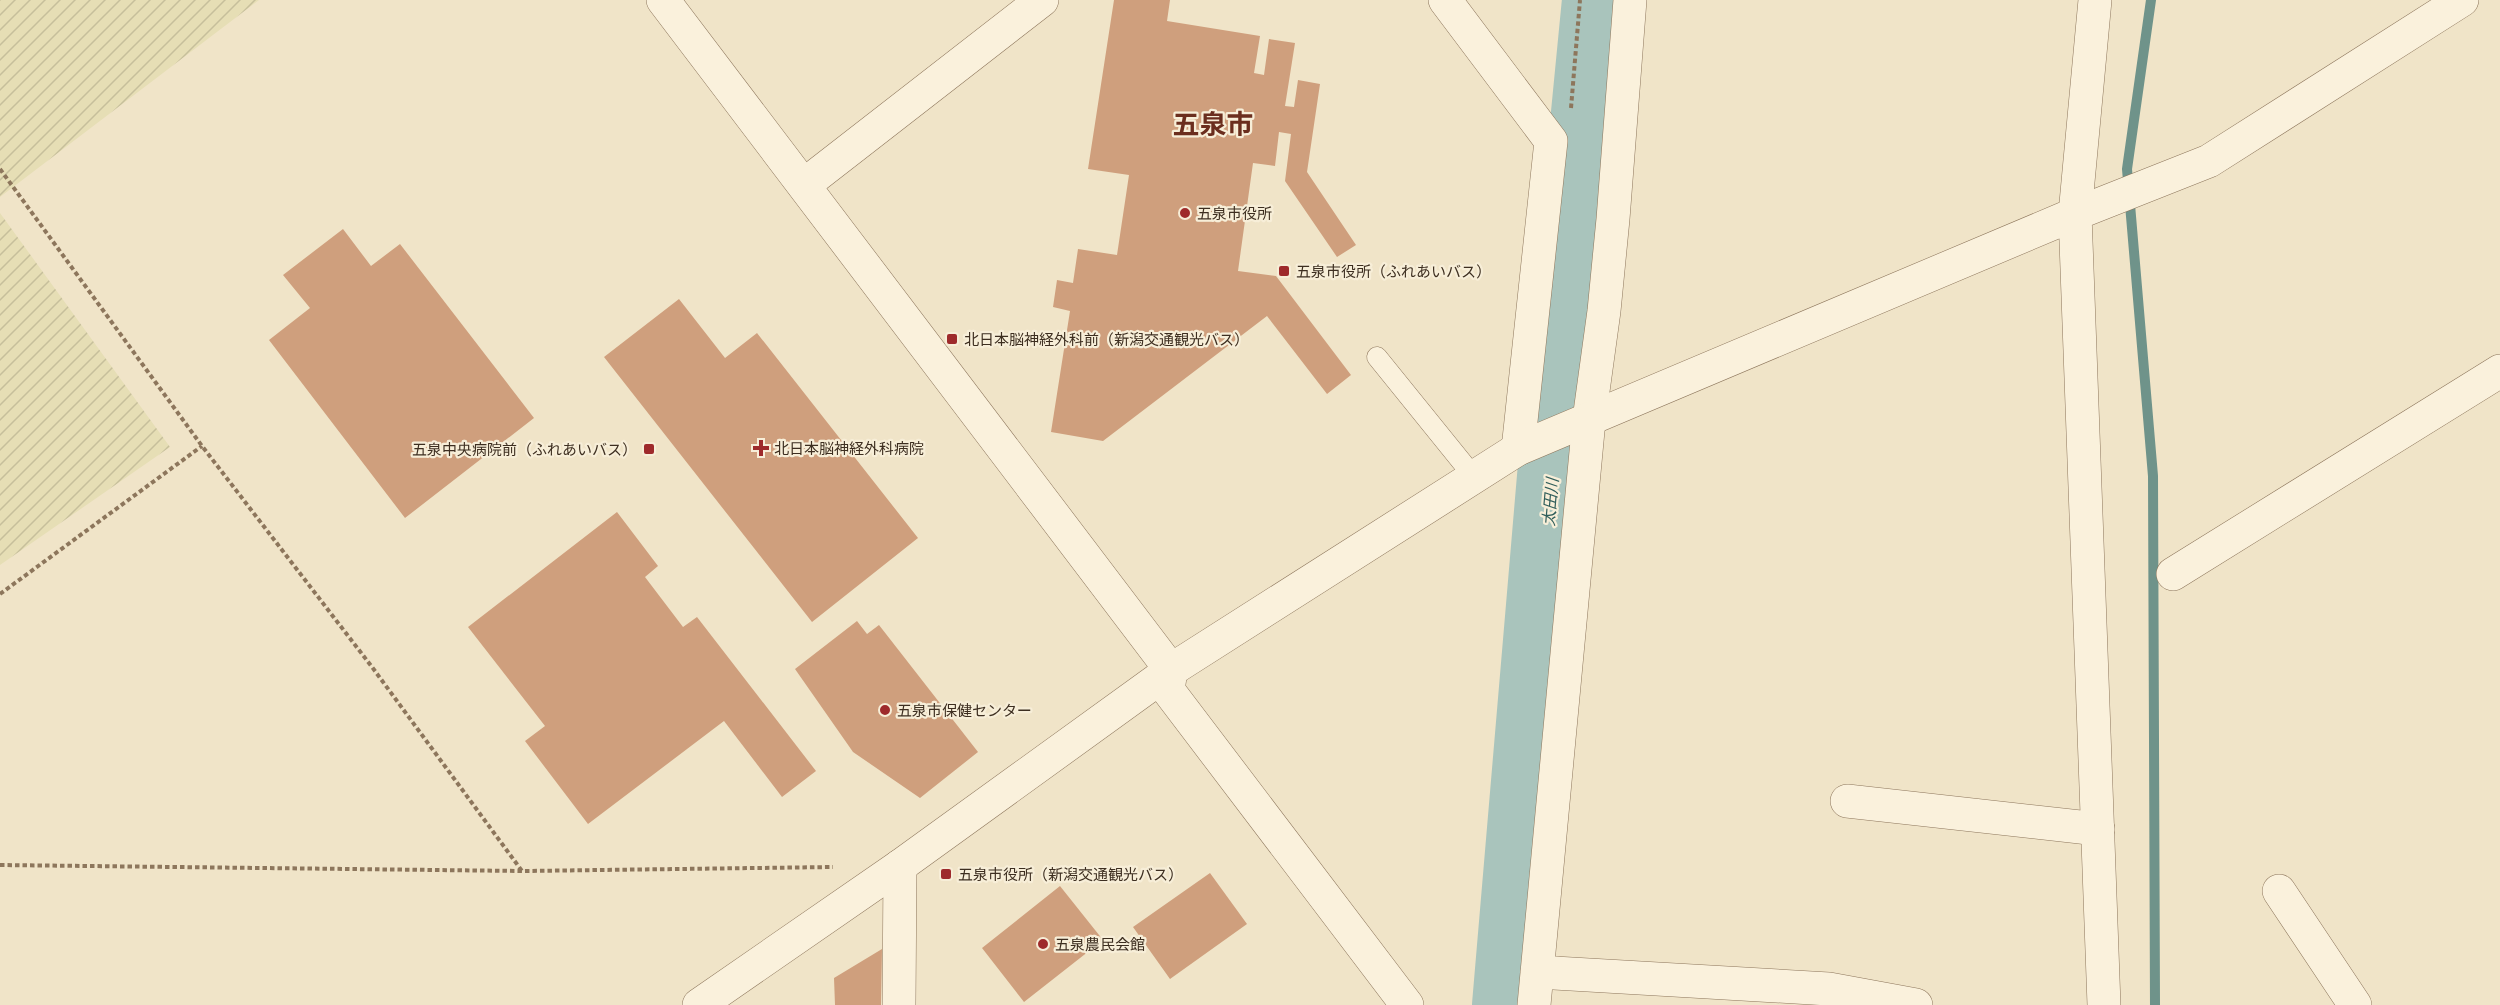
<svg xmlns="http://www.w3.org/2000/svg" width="2500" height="1005" font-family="'Source Serif 4','Noto Sans JP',serif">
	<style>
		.farmland { fill: url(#farmland-furrows) }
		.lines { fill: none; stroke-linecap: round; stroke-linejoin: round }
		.stream { stroke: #6f938a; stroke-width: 10 }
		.river { stroke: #a9c4bc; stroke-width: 66 }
		.building { fill: #cf9f7d }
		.service-casing { stroke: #8d765c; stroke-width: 21 }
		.minor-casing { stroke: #8d765c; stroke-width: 34 }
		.tertiary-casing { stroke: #8d765c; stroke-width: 34 }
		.path { stroke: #8d765c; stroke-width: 4; stroke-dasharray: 4.5 3; stroke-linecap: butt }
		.service { stroke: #faf1dc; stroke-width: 20 }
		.minor { stroke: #faf1dc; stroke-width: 33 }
		.tertiary { stroke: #faf1dc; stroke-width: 33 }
		.poi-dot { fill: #9e2a2b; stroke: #f7eed8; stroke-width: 2 }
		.labels { text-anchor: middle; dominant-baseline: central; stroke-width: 4.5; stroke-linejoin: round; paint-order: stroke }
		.poi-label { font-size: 15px; fill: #3d2e20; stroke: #f7eed8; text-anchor: start }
		.water-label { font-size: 16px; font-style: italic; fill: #2f5d5a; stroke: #f7eed8 }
		.town-label { font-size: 27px; font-weight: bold; fill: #6b2e1e; stroke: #f7eed8 }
	</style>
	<defs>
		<pattern id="farmland-furrows" width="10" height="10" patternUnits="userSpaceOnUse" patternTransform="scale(1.5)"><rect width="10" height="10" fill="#e6deb5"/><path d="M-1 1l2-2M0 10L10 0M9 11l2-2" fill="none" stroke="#c6bf9b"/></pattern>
	</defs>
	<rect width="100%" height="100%" fill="#f0e4c8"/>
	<path class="farmland" d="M0,0H259L0,197Z
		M0,213L170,447L0,565Z"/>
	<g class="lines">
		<path class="stream" d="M2151,0L2127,169L2153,476L2155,1005"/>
		<path class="river" d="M1505,1005L1560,359L1595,0"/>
	</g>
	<path class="building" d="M1114,0H1170L1167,21L1260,36L1254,73L1264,75L1269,39L1295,43L1285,106L1294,107L1298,80L1320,84L1307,172L1356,245L1337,257L1285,181L1291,134L1279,132L1275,166L1253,163L1238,271L1276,276L1351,375L1327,394L1267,316L1103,441L1051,432L1070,311L1053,307L1057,280L1073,283L1078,249L1117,255L1129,175L1088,169Z
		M343,229L371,266L400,244L534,418L405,518L269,340L310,308L283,275Z
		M679,299L725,358L757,333L918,538L812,622L604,357Z
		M617,512L658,566L645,577L683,627L697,617L816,771L782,797L724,721L588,824L525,741L545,726L468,627Z
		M857,621L867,634L879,625L978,752L920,798L853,752L795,669Z
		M1210,873L1247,924L1170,979L1133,927Z
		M1060,886L1103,940L1024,1002L982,948Z
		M882,949L881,1005H835L834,978Z"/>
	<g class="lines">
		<defs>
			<path id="service" d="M1377,357L1474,477"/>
			<path id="minor" d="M1445,0L1551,141L1518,449
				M804,185L1042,0
				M2173,574L2500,371
				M1171,670L1168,690L1407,1005
				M1847,801L2098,829
				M2279,891L2355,1005
				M1537,972L1829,989L1916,1005
				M899,1005L900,866
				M1534,1005L1589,420L1604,311L1613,219L1630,0"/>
			<path id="tertiary" d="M663,0L1171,670
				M2095,0L2075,214L2104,1005
				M699,1005L900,866L1171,670L1518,449L2075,214L2209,161L2462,0"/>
		</defs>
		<use href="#service" class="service-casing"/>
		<use href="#minor" class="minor-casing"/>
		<use href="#tertiary" class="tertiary-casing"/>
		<path class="path" d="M1571,108L1580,0
			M0,169L202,446L372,667L522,871
			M0,594L202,446
			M0,865L523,871L833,867"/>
		<use href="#service" class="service"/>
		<use href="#minor" class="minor"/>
		<use href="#tertiary" class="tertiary"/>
	</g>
	<g class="poi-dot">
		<circle cx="1185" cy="213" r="6"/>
		<rect x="1278" y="265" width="12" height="12" rx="3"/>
		<rect x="946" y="333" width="12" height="12" rx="3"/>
		<path d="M758 439h6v6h6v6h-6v6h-6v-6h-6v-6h6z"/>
		<rect x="643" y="443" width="12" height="12" rx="3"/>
		<circle cx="885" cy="710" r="6"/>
		<rect x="940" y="868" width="12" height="12" rx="3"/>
		<circle cx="1043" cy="944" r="6"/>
	</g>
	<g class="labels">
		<g class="poi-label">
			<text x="1197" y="213">五泉市役所</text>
			<text x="1296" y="271">五泉市役所（ふれあいバス）</text>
			<text x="964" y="339">北日本脳神経外科前（新潟交通観光バス）</text>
			<text x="774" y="448">北日本脳神経外科病院</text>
			<text x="637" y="449" text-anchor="end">五泉中央病院前（ふれあいバス）</text>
			<text x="897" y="710">五泉市保健センター</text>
			<text x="958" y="874">五泉市役所（新潟交通観光バス）</text>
			<text x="1055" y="944">五泉農民会館</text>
		</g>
		<g class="water-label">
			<text transform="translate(1550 502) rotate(-85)">太田川</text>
		</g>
		<g class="town-label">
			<text x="1213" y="124">五泉市</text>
		</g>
	</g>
</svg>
